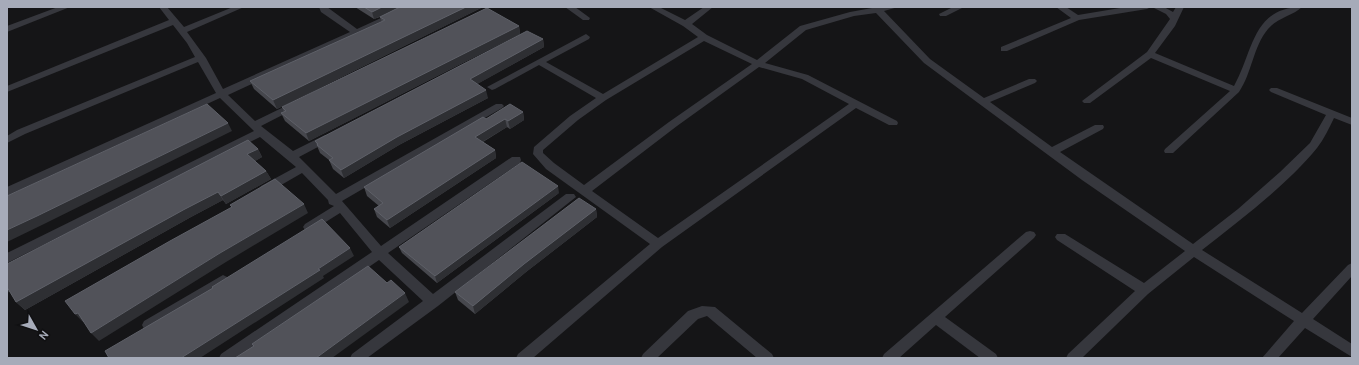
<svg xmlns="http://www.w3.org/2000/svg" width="1359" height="365" font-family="Overpass,sans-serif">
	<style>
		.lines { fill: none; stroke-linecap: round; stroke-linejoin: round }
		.minor { fill: #36373d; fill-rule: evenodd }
		.wall { fill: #46474d }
		.shaded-wall { fill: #2e2f33 }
		.building { fill: #515259; stroke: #5e6068 }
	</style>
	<rect width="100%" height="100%" fill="#151517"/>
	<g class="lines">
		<path class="minor" d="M58,7H70L7,32V26Z
			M159,7H167L184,27L233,7H244L187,32L206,58L223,89L350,32L321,12L319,7H327L357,29L405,7H416L228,95L255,121L294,102H300L302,104L300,106L261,126L293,151L325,135H333L334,137L333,139L299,157L336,194L496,104H502L504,106L502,108L342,201L381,246L512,157H520L521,160L520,163L388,253L433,294L566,194H574L576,197L438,306L367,358H350L352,354L423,301L379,260L237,358H219L221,354L372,252L340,213L313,230H305L303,227L305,224L334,206L329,204L328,200L302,173L269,192H261L259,189L261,186L296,167L260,137L7,263V253L254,131L220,98L7,196V187L216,93L198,62L25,134L7,143V136L17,130L195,57L187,43L173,25L7,92V86L169,20Z
			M565,7H575L590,18L589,20H583Z
			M649,7H659L685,20L704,7H713L692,24L707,35L757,60L800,26L850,12L872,8L871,7H898L884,11L930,59L984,98L1029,79H1035L1037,81L1035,83L990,102L1052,147L1095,125H1103L1104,127L1103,129L1060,152L1193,244L1238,209L1280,172L1310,143L1326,115L1271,92L1269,90L1271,88H1277L1352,118V125L1334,118C1329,128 1324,139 1317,148C1286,186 1241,219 1202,250L1302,313L1348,265L1352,263V276L1313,319L1352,344V357L1305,328L1278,358H1262L1294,321L1194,257L1148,294L1082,358H1066L1068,354L1135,291L1057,240L1055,237L1057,234H1065L1144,283L1185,251L1082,180L924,63L876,13L854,16L806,30L765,63L808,75L897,121L898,123L897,125H889L856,108L662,247L533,358H516L518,354L650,244L546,169L533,154L534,147L570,116L596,98L539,65L495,89L492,90L487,87L586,34L590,37L589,39L546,62L603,94L698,37L683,26ZM704,41L752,64L669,122L584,185L554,163L543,153V150L578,120L606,100ZM759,67L802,79L849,104L658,238L592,191L677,126Z
			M953,7H964L946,16H940L939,14Z
			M1056,7H1066L1078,15L1126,7H1151L1147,9L1079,20L1007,51H1001V47L1071,18Z
			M1152,7H1164L1173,12L1176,7H1184L1175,26L1155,53L1234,86C1253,53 1252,7 1302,7C1293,16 1278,17 1268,29C1253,47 1252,73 1239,92L1173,153H1165L1164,151L1165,149L1230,91L1151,58L1090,103H1084L1082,101L1147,52L1170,19L1166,14Z
			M1030,231L1034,232L1036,235L1034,238L945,317L996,354L998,358H980L936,325L899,358H882L884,354L1026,232Z
			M223,275L227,277L229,280L227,283L154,329L149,330L144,329L142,325L144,321Z
			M702,306L715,307L772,354L774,358H757L707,316L698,319L657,358H641L643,354L688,311Z"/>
	</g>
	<path class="wall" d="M355,7H483L277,109L254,89L250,81L382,22L380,17L374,19Z
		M519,26L520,34L309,141L285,121L281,113L284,112L282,107Z
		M543,39L544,47L477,84L488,98L399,145L344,178L333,169L329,160L320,153L315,141Z
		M523,112L524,120L510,129L507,127L483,142L495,150L496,158L390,228L377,217L374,209L379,206L367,196L364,187L486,119Z
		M258,149L262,157L255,161L266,171L271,179L226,204L223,200L191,217L25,310L16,302L10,291L7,293Z
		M559,193L437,283L402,253L399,247Z
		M596,209L597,217L526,272L475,314L458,300L455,292Z"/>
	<path class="shaded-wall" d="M382,7H401L374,19L372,12Z
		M466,7H483L277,109L273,100Z
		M519,26L520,34L309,141L306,133Z
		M543,39L544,47L472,87L470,79Z
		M486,90L488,98L399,145L344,178L341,170L397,137Z
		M523,112L524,120L510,129L508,121Z
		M505,119L507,127L477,145L475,137Z
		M228,123L232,131L44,224L7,242V230Z
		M258,149L262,157L252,163L247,154Z
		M495,150L496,158L390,228L387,220Z
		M266,171L271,179L226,204L221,196Z
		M558,186L559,193L437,283L435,276Z
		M218,192L223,200L191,217L25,310L16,302L185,209Z
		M304,204L308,213L226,262L99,341L91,333L220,253Z
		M596,209L597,217L526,272L475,314L473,306L524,264Z
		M350,248L354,256L323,276L324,278L200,358H181Z
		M7,285L12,290L7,293Z
		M405,293L409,302L332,358H316Z
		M78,313L85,321L83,322L75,314Z"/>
	<path class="building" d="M364,7H382L372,12Z
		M400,7H466L273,100L250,81L381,22L385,20L380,17Z
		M487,8L519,26L306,133L281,113L286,111L282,107Z
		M527,31L543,39L470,79L486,90L397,137L341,170L329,160L333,158L317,145L318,144L315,141Z
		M207,104L228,123L37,216L7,230V196Z
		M510,104L523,112L508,121L505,119L475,137L495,150L387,220L374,209L383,203L364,187L483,117L486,119Z
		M248,140L258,149L247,154L266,171L221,196L218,192L185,209L16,302L7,287V264Z
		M522,162L558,186L435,276L399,247Z
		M275,179L304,204L220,253L91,333L78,313L75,314L65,301L170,241L232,207L230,205Z
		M579,198L596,209L524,264L473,306L455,292Z
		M322,219L350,248L318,269L320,270L181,358H109L105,351L213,288L212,287Z
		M368,266L387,283L391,280L405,293L316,358H235L254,346L252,344Z"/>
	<rect width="1359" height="365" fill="none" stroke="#a6abb9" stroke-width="16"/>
	<g transform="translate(36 329) rotate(129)" stroke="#101012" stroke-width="3" paint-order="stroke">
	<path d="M0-3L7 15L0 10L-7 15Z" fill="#a6abb9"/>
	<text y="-6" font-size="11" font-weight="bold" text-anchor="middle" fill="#a6abb9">N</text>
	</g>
</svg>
